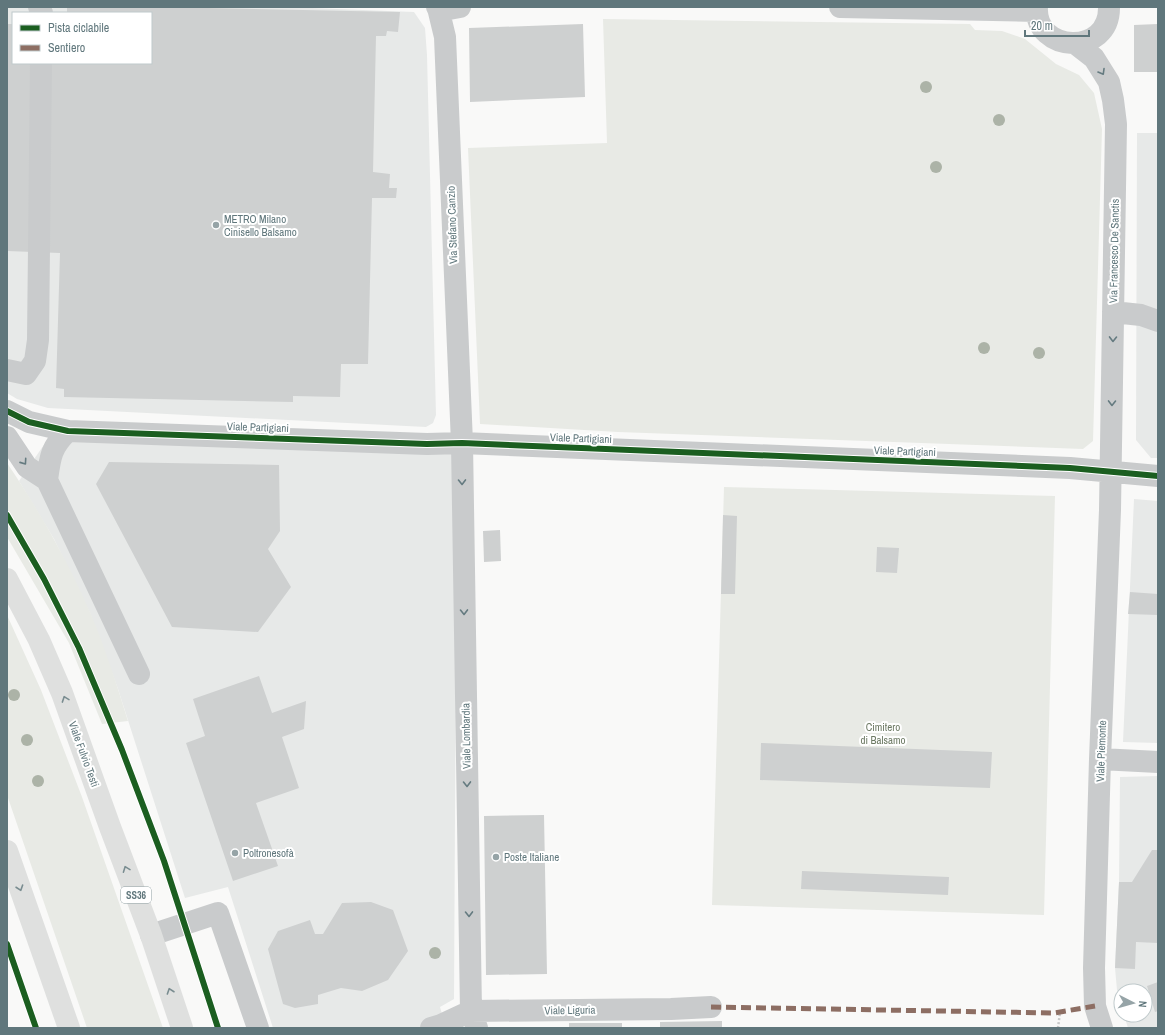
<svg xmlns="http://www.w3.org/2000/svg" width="1165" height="1035" font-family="'Archivo Narrow',sans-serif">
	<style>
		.built { fill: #e7e9e8; fill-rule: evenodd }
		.green { fill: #e8eae5 }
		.building { fill: #ced0d0 }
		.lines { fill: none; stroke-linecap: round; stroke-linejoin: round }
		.path { stroke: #c8c9c9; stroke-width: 2.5; stroke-dasharray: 2 2; stroke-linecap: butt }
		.minor { stroke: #c9cbcc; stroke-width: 22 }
		.highway { stroke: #dfe0df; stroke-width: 22 }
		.quiet { stroke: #8d6e63; stroke-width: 5; stroke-dasharray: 10 5; stroke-linecap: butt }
		.cycleway-casing { stroke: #fff; stroke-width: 8 }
		.cycleway { stroke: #1b5e20; stroke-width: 6 }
		.tree { fill: #acb3a7 }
		.oneway { stroke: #657b80 }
		.oneway2 { stroke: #798c90 }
		.poi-dot { fill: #96a4a7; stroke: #fff; stroke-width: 1.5 }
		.labels { text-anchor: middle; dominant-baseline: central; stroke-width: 4; stroke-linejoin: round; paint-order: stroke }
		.shield { fill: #fff; stroke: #90a0a3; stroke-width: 1 }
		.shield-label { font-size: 10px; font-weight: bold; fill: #60777c }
		.poi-label { font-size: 11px; fill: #60777c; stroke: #fff; text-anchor: start }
		.street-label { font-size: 11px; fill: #60777c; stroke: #fff }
		.park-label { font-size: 11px; fill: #6d7a64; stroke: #fff }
	</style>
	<rect width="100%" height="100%" fill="#f9f9f8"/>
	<path class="built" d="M7,7H286L414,12L425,28L427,55L436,415L433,423L426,427L48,408L17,399L7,393ZM13,13H151V63H13Z
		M1137,133H1158V458H1151L1136,440Z
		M50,436L457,451L454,999L440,1007L446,1028H273L228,887L185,898L118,689L90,613L54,539L19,481Z
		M1134,499L1158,501V743L1123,742Z
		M1158,776V1028H1128L1124,1015H1145V991H1121V1004L1117,990L1115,968L1119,882L1120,777Z"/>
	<path class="green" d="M603,19L970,24L975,30L1002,31L1025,39L1056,64L1079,75L1094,93L1102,129L1093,441L1083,449L618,432L480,424L468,148L607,143Z
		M7,463C39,510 67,560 90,612C105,647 117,685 128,721L102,724L69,643L7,537Z
		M724,487L1055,496L1044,915L712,905Z
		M7,615L41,690L82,797L163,1028H87L7,795Z"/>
	<path class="building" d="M67,7H159L400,12L398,32L387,31L386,36H376L373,172L390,174L389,188H397L396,198H372L368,364H341L340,397L293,396V402L64,397V389L56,388L60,253L7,251V24H13V63H151V13H67Z
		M583,24L585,97L470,102L469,28Z
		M1158,24V72H1134V25Z
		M109,462L279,465L280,531L268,549L291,587L258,632L172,627L96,484Z
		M723,515L737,516L735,594H721Z
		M500,530L501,561L484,562L483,531Z
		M877,547L899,548L897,573L876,572Z
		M1130,592L1158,594V615L1128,614Z
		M259,676L272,713L306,701L304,729L282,737L299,788L256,803L278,866L233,881L186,743L205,736L193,699Z
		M761,743L992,752L990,788L760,780Z
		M544,815L547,974L486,975L484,816Z
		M1152,850H1158V943L1136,942L1135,969L1115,968L1119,882H1132Z
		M802,871L949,877L948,895L801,889Z
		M371,902L393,910L408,951L388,980L362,991L341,988L318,995V1004L295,1008L283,1004L268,949L278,931L310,920L315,934H323L342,903Z
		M1158,982V1011L1155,1012L1147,986Z
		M722,1021V1028H660V1022Z
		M569,1023H622V1028H569Z"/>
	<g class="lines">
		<path class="path" d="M1058,1028L1060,1012"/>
		<path class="minor" d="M39,7L42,13
			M437,7L449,9L460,7
			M840,7L1037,11
			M1037,7C1034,53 1110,57 1109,7
			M438,8L445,37L462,443L471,1011L477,1028
			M1076,44L1094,58L1109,82L1113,100L1116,124L1110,510L1100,759L1094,968L1095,1006L1102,1028
			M1113,312L1141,315L1158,321
			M7,370L26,374L35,361L38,340L41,63
			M7,411L29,422L68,431L427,444L462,443L1070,468L1158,476
			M7,437L27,467L47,480L139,674
			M47,480C50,457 51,447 68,431
			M1100,759L1158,762
			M151,935L218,913L258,1028
			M431,1028L441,1025L471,1011L671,1009L711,1007"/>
		<path class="highway" d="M7,579L39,640L62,693L110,827L151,935L182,1028
			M7,851L69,1028"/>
		<path class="quiet" d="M711,1007L1054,1013L1095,1006"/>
		<defs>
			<path id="cycleway" d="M7,411L29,422L68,431L427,444L462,443L1070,468L1158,476
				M7,515L44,579L79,648L122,750L164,861L218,1028
				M7,944L36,1028"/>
		</defs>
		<use href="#cycleway" class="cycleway-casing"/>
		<use href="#cycleway" class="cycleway"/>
	</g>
	<g class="tree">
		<circle cx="926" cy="87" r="6"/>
		<circle cx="999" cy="120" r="6"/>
		<circle cx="936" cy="167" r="6"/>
		<circle cx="984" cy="348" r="6"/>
		<circle cx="1039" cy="353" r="6"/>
		<circle cx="14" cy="695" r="6"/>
		<circle cx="27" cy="740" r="6"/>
		<circle cx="38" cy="781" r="6"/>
		<circle cx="435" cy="953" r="6"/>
	</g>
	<defs><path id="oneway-chevron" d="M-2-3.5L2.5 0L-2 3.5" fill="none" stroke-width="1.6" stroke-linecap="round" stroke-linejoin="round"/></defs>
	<g class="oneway">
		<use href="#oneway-chevron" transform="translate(1102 72) rotate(60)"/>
		<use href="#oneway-chevron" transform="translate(1113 339) rotate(91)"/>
		<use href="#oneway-chevron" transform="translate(1112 403) rotate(91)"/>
		<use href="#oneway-chevron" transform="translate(24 462) rotate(55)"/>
		<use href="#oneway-chevron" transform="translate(462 482) rotate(89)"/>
		<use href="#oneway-chevron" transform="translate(464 612) rotate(89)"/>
		<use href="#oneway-chevron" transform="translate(467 784) rotate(89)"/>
		<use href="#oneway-chevron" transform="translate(469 914) rotate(89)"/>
	</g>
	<g class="oneway2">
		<use href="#oneway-chevron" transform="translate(65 699) rotate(-110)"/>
		<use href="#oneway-chevron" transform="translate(126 869) rotate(-111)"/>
		<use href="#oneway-chevron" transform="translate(20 888) rotate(71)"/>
		<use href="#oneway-chevron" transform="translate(170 991) rotate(-109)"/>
	</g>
	<g class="poi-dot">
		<circle cx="216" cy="225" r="4"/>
		<circle cx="235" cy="853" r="4"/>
		<circle cx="496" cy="857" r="4"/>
	</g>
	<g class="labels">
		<rect class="shield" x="121" y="887" width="30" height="16" rx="3"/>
		<g class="shield-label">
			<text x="136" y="895">SS36</text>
		</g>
		<g class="poi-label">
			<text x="224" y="219">METRO Milano<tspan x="224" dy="13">Cinisello Balsamo</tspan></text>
			<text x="243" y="853">Poltronesofà</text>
			<text x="504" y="857">Poste Italiane</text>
		</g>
		<g class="street-label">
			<text transform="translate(452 225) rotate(-92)">Via Stefano Canzio</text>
			<text transform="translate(1114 251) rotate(-89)">Via Francesco De Sanctis</text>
			<text transform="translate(258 427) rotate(2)">Viale Partigiani</text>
			<text transform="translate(581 438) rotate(2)">Viale Partigiani</text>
			<text transform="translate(905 451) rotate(2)">Viale Partigiani</text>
			<text transform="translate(466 736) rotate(-91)">Viale Lombardia</text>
			<text transform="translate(1101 751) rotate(-88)">Viale Piemonte</text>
			<text transform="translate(84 754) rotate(70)">Viale Fulvio Testi</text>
			<text transform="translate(570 1010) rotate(-1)">Viale Liguria</text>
		</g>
		<g class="park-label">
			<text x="883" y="727">Cimitero<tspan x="883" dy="13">di Balsamo</tspan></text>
		</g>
	</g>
	<rect width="1165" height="1035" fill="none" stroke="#60777c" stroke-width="16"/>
	<rect x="12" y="12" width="140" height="52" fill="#ffffff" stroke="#bfc9cb"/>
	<rect x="20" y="25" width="20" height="6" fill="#1b5e20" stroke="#bfc9cb"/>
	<text x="48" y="32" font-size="12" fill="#60777c">Pista ciclabile</text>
	<rect x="20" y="45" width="20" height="6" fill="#8d6e63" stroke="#bfc9cb"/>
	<text x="48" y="52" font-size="12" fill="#60777c">Sentiero</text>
	<g transform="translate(1133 1003) rotate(96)"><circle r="19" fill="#ffffff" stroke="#bfc9cb"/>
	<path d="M0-3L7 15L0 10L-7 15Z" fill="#96a4a7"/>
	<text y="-6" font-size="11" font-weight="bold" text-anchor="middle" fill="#60777c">N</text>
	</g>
	<path d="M1025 30v6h64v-6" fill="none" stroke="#60777c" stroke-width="2"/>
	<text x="1031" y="30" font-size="12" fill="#60777c" stroke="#ffffff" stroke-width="3" paint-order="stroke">20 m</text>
</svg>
